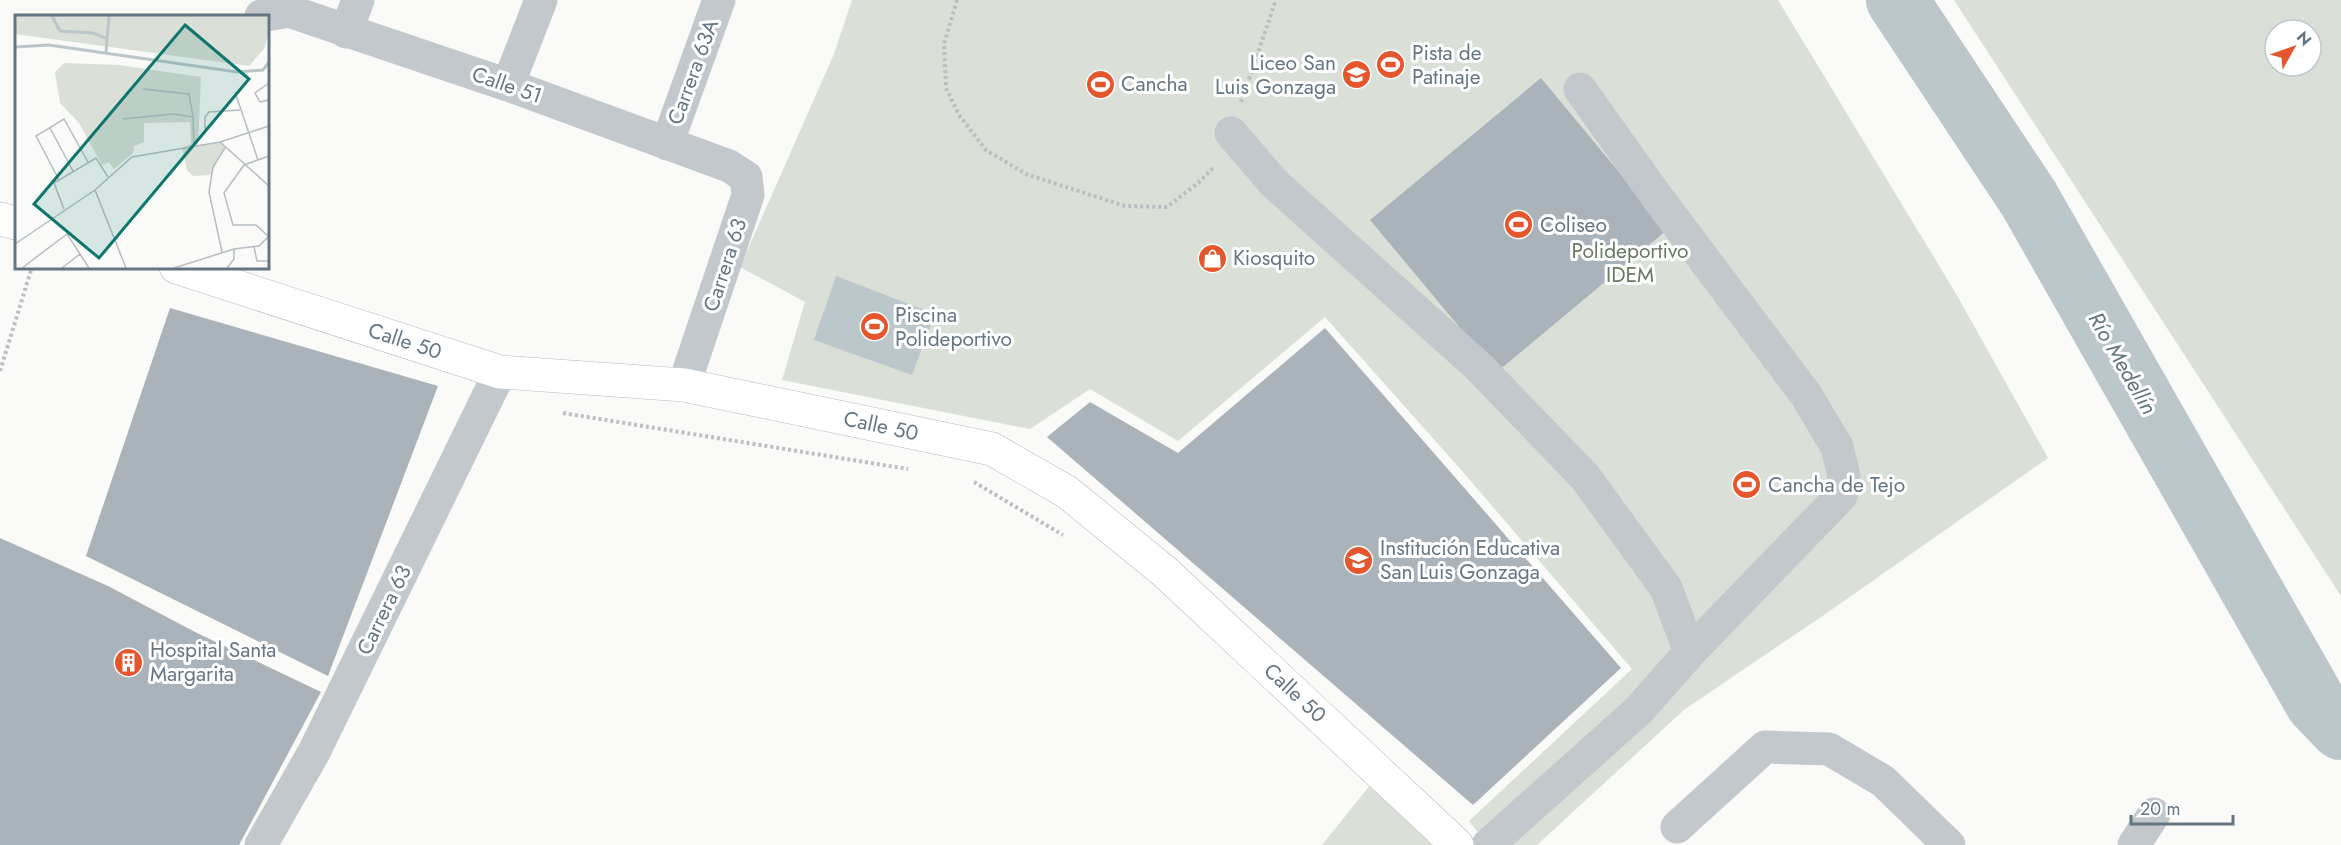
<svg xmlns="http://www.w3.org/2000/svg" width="2341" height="845" font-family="Jost,sans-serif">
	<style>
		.green { fill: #dadfd7; fill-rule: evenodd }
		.water { fill: #bbc7cb }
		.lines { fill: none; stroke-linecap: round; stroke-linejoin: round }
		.river { stroke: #bbc7cb; stroke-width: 62 }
		.building { fill: #aab3b9 }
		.major-casing { stroke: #b5babe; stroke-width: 34 }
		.path { stroke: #bbbfc2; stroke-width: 4; stroke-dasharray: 3 3; stroke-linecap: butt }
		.minor { stroke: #c3c8cc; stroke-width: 33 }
		.major { stroke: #fff; stroke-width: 33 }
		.labels { text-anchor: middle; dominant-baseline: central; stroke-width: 6; stroke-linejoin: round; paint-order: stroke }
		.poi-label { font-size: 21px; fill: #657683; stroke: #fff; text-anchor: start }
		.street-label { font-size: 21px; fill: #657683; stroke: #fff }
		.park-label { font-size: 21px; fill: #687a64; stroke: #fff }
		.water-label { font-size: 22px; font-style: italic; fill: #60757c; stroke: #fff }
		.inset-river { fill: none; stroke: #bbc7cb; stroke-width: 3 }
		.inset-road { fill: none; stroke: #b5bdc2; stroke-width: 1.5 }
		.view { fill: #0f766e; fill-opacity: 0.15; stroke: #0f766e; stroke-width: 3 }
		.inset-edge { fill: none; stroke: #657683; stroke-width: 3 }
	</style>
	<rect width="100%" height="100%" fill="#fafaf8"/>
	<path class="green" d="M852,0H1778L1955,292L2048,458L1824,615L1685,709L1537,845H1488L1469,821L1632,669L1463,472L1325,317L1178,441L1090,389L1030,429L782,380L805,302L740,267L834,54Z
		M1954,0H2341V596ZM2275,30H2311V66H2275Z
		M1383,769L1468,845H1322Z"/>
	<path class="water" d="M836,276L935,314L912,375L814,340Z"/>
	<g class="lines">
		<path class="river" d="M1897,0L2029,199L2316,703L2341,729"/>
	</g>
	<path class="building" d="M1541,78L1667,230L1497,372L1370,220Z
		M170,308L438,386L328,676L86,556Z
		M1325,328L1621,668L1473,805L1047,437L1090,402L1178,453Z
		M0,538L108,586L197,633L321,692L239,845H0Z"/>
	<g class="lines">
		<defs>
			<path id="major" d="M0,219L16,223
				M176,267L500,372L684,385L992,449L1067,492L1165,572L1457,845"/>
		</defs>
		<use href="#major" class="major-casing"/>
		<path class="path" d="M957,0L944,44L946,88L959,115L986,150L1026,174L1125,206L1167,207L1198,183L1215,166
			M1241,102L1276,0
			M0,371L32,267
			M563,413L908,469
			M974,482L1063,535"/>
		<path class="minor" d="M261,16L289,11L508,85L729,166L746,177L748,195L684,385
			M346,32L358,0
			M508,85L541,0
			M1580,89L1657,197L1806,395L1837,447L1844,476L1841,496L1690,652
			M1231,133L1274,183L1479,367L1585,477L1666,588L1690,652L1639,710L1488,845
			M667,144L719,0
			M1677,827L1765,747L1829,749L1883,781L1949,845
			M261,845L314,752L500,372
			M2134,845L2154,814"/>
		<use href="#major" class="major"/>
	</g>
	<defs>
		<symbol id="stadium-disc" viewBox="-11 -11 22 22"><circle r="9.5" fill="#e4572e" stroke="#fff"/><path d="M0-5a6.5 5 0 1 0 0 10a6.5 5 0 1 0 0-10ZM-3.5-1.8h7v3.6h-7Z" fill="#fff"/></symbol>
		<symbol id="school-disc" viewBox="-11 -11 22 22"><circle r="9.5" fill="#e4572e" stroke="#fff"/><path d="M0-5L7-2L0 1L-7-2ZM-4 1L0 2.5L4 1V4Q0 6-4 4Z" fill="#fff"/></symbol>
		<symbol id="shop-disc" viewBox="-11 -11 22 22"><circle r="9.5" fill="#e4572e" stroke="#fff"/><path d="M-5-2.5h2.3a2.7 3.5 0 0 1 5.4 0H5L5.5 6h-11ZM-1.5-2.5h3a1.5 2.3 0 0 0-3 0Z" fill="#fff"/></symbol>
		<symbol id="building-disc" viewBox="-11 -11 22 22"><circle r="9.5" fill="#e4572e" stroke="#fff"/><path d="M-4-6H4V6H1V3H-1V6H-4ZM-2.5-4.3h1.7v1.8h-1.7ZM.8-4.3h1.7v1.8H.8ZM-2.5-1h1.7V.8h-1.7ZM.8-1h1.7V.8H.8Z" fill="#fff"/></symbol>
	</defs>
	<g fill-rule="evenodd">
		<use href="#stadium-disc" x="1374" y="48" width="33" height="33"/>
		<use href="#school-disc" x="1340" y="58" width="33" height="33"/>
		<use href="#stadium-disc" x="1084" y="68" width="33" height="33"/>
		<use href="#stadium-disc" x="1502" y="208" width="33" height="33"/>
		<use href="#shop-disc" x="1196" y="242" width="33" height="33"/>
		<use href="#stadium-disc" x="858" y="310" width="33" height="33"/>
		<use href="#stadium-disc" x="1730" y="468" width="33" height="33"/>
		<use href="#school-disc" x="1342" y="544" width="33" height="33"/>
		<use href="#building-disc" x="112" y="646" width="33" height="33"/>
	</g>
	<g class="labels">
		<g class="poi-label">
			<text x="1412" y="53">Pista de<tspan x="1412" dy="24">Patinaje</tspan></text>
			<text x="1336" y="63" text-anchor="end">Liceo San<tspan x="1336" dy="24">Luis Gonzaga</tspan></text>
			<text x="1121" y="84">Cancha</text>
			<text x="1540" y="225">Coliseo</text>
			<text x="1233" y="258">Kiosquito</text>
			<text x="895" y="315">Piscina<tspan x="895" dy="24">Polideportivo</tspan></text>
			<text x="1768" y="485">Cancha de Tejo</text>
			<text x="1380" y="548">Institución Educativa<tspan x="1380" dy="24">San Luis Gonzaga</tspan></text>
			<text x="150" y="650">Hospital Santa<tspan x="150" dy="24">Margarita</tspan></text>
		</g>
		<g class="street-label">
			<text transform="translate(693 72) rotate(-70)">Carrera 63A</text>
			<text transform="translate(507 85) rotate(19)">Calle 51</text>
			<text transform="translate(725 265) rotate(-72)">Carrera 63</text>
			<text transform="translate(405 341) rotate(18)">Calle 50</text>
			<text transform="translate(881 426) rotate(12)">Calle 50</text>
			<text transform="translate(384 610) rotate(-64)">Carrera 63</text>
			<text transform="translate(1295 693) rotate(43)">Calle 50</text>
		</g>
		<g class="park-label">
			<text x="1630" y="251">Polideportivo<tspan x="1630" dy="24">IDEM</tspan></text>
		</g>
		<g class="water-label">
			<text transform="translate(2123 363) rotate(60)">Río Medellín</text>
		</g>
	</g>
	<g transform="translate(15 15)">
		<rect width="254" height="254" fill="#fafaf8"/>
		<path d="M0,1H253V21L249,34L234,51L0,19ZM49,48L104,50L186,62L183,130L205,127L210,133L195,160L178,161L172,155L167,133L176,129L175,107L129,108V127L119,131L118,138L99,154L94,147L87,150L64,108L45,88L40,57Z" fill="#dadfd7"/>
		<path class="inset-river" d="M37,1L45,16L78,18L93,24M0,32L34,30L222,57L248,55L254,47M91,38L94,1"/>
		<path class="inset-road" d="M254,68L240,78L245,87L254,85M128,74L174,79L178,102M220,77L243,145M108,104L158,99L178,102L179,132M35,113L58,156M190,114V102L194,97L225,95M205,127L254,171M44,165L21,121L49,104L73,147M80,175L111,253M49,194L39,168L81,143L93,162M253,221L241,210H218L209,178L229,150L254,141M0,229L80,175L117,142L205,127L254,111M239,232L242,246H254M207,237L194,177L198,152L210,133M7,253L52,219L74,253M47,253L65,239M159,253L219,234L244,231L254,221M212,253L219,244V234"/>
		<path class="view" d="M170,10L234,64L84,243L19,189Z"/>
		<rect width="254" height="254" class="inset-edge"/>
	</g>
	<g transform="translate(2293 48) rotate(50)"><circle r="28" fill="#ffffff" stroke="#c1c8cd" stroke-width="1.5"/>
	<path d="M0-4.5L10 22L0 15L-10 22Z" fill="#e4572e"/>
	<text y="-9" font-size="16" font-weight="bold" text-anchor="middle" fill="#657683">N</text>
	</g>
	<path d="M2131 815v9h102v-9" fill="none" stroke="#657683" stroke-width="3"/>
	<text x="2140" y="815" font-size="18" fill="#657683" stroke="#ffffff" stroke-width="4.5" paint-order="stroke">20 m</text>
</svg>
